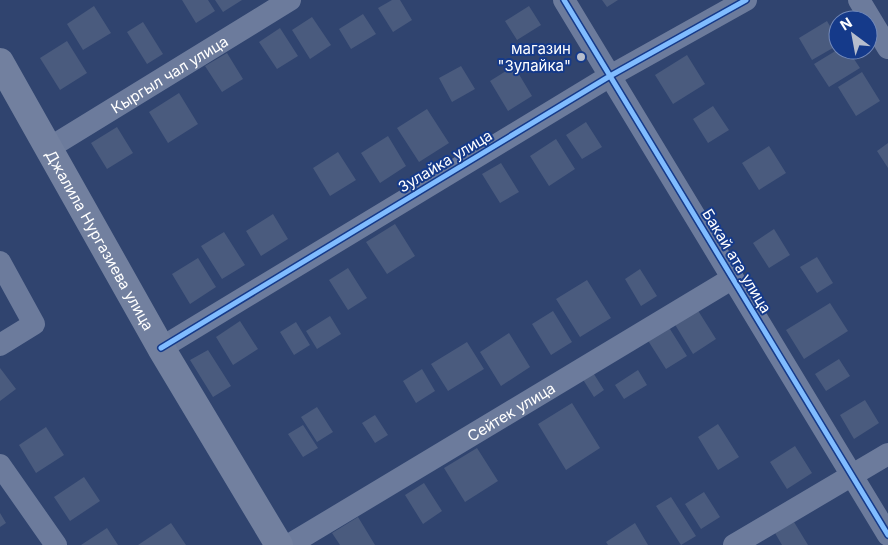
<svg xmlns="http://www.w3.org/2000/svg" width="888" height="545" font-family="Inter,sans-serif">
	<style>
		.building { fill: #4a5b7e }
		.lines { fill: none; stroke-linecap: round; stroke-linejoin: round }
		.street { stroke: #6c7b9c; stroke-width: 22 }
		.secondary { stroke: #72809f; stroke-width: 28 }
		.cycleway-casing { stroke: #153a8a; stroke-width: 8 }
		.cycleway { stroke: #80bcff; stroke-width: 5 }
		.poi-dot { fill: #b7becd; stroke: #153a8a; stroke-width: 2 }
		.labels { text-anchor: middle; dominant-baseline: central; stroke-width: 4; stroke-linejoin: round; paint-order: stroke }
		.poi-label { font-size: 15px; fill: #fff; stroke: #153a8a; text-anchor: end }
		.street-label { font-size: 15px; fill: #fff; stroke: #153a8a }
	</style>
	<rect width="100%" height="100%" fill="#30446f"/>
	<path class="building" d="M182,0H208L215,11L196,23Z
		M215,0H242L223,12Z
		M392,0H400L412,20L393,32L378,8Z
		M602,0H618L607,7Z
		M94,6L111,33L83,50L67,24Z
		M529,6L541,25L517,40L505,21Z
		M363,14L376,34L351,49L339,29Z
		M312,17L331,45L310,59L292,30Z
		M827,21L838,40V45L812,60L799,38Z
		M143,22L163,54L147,64L127,32Z
		M280,28L298,56L277,69L259,42Z
		M67,41L87,73L60,90L40,58Z
		M837,50H848L860,68L829,87L814,64Z
		M227,53L243,79L222,92L205,66Z
		M687,55L705,84L673,104L655,75Z
		M461,66L475,89L452,102L439,78Z
		M514,66L532,96L508,111L490,81Z
		M862,72L880,101L856,116L838,87Z
		M179,93L198,124L168,143L149,112Z
		M713,106L729,130L708,143L693,119Z
		M427,109L449,143L419,162L397,128Z
		M586,122L602,147L582,159L566,135Z
		M117,127L133,153L107,169L91,143Z
		M388,136L406,166L380,183L361,153Z
		M556,139L575,169L549,186L530,156Z
		M888,143V168L877,151Z
		M769,146L786,173L759,190L742,163Z
		M338,152L356,180L330,196L313,168Z
		M501,163L519,192L500,203L482,174Z
		M273,214L288,239L261,256L246,231Z
		M395,224L415,256L387,274L366,242Z
		M774,229L790,255L769,268L753,243Z
		M224,232L245,265L222,279L201,246Z
		M817,257L833,283L817,293L800,267Z
		M198,258L216,287L190,304L172,274Z
		M348,268L367,298L348,310L329,280Z
		M640,269L657,296L641,306L625,279Z
		M587,280L611,318L580,337L556,299Z
		M830,303L848,331L804,359L786,330Z
		M697,309L716,339L693,354L674,323Z
		M553,311L572,342L551,355L532,324Z
		M330,316L341,334L317,349L306,331Z
		M240,321L258,349L233,365L216,337Z
		M296,322L310,345L294,355L280,332Z
		M668,326L687,356L666,369L647,339Z
		M509,333L530,367L501,386L480,352Z
		M467,342L484,369L448,391L431,364Z
		M208,350L231,386L213,397L190,360Z
		M839,359L850,376L826,391L815,374Z
		M0,368L16,389L0,401Z
		M422,369L435,391L416,403L403,381Z
		M638,370L647,385L624,399L615,385Z
		M592,371L604,390L594,397L582,378Z
		M865,400L879,423L854,439L840,415Z
		M572,403L600,448L566,470L538,424Z
		M317,407L333,432L317,442L301,417Z
		M375,415L388,435L375,443L362,423Z
		M718,424L739,457L718,470L698,437Z
		M303,425L318,448L303,457L288,434Z
		M46,427L64,455L36,473L19,445Z
		M795,446L812,473L787,489L770,462Z
		M477,448L498,481L465,502L444,468Z
		M84,477L100,501L70,521L54,497Z
		M424,483L442,511L423,524L405,495Z
		M704,492L720,517L701,529L685,504Z
		M671,497L696,536L681,545L656,506Z
		M0,513L6,523L0,527Z
		M358,517L375,545H340L332,533Z
		M794,522L808,545H782L775,533Z
		M171,523L186,545H138Z
		M635,523L648,545H608L606,542Z
		M107,528L118,545H81Z"/>
	<g class="lines">
		<g class="street">
			<path d="M564,0L888,535"/>
			<path d="M859,0L888,48"/>
			<path id="s1" d="M49,148L290,0"/>
			<path d="M0,262L34,324L0,345"/>
			<path d="M161,348L610,76L746,0"/>
			<path d="M0,465L56,545"/>
			<path id="s2" d="M289,545L733,278"/>
			<path d="M734,545L888,454"/>
		</g>
		<path class="secondary" id="s3" d="M0,62L161,348L279,545"/>
		<defs>
			<path id="cycleway" d="M564,0L888,535
				M161,348L610,76L746,0"/>
		</defs>
		<use href="#cycleway" class="cycleway-casing"/>
		<use href="#cycleway" class="cycleway"/>
	</g>
	<circle class="poi-dot" cx="581" cy="57" r="5"/>
	<g class="labels">
		<g class="poi-label">
			<text x="571" y="48">магазин<tspan x="571" dy="17">"Зулайка"</tspan></text>
		</g>
		<g class="street-label">
			<text stroke="none"><textPath href="#s1" startOffset="141">Кыргыл чал улица</textPath></text>
			<text transform="translate(445 161) rotate(-31)">Зулайка улица</text>
			<text stroke="none"><textPath href="#s3" startOffset="204">Джалила Нургазиева улица</textPath></text>
			<text transform="translate(737 261) rotate(59)">Бакай ата улица</text>
			<text stroke="none"><textPath href="#s2" startOffset="259">Сейтек улица</textPath></text>
		</g>
	</g>
	<g transform="translate(853 35) rotate(328)"><circle r="24" fill="#153a8a" stroke="#7389b9"/>
	<path d="M0-4L9 19L0 12L-9 19Z" fill="#b7becd"/>
	<text y="-8" font-size="14" font-weight="bold" text-anchor="middle" fill="#ffffff">N</text>
	</g>
</svg>
